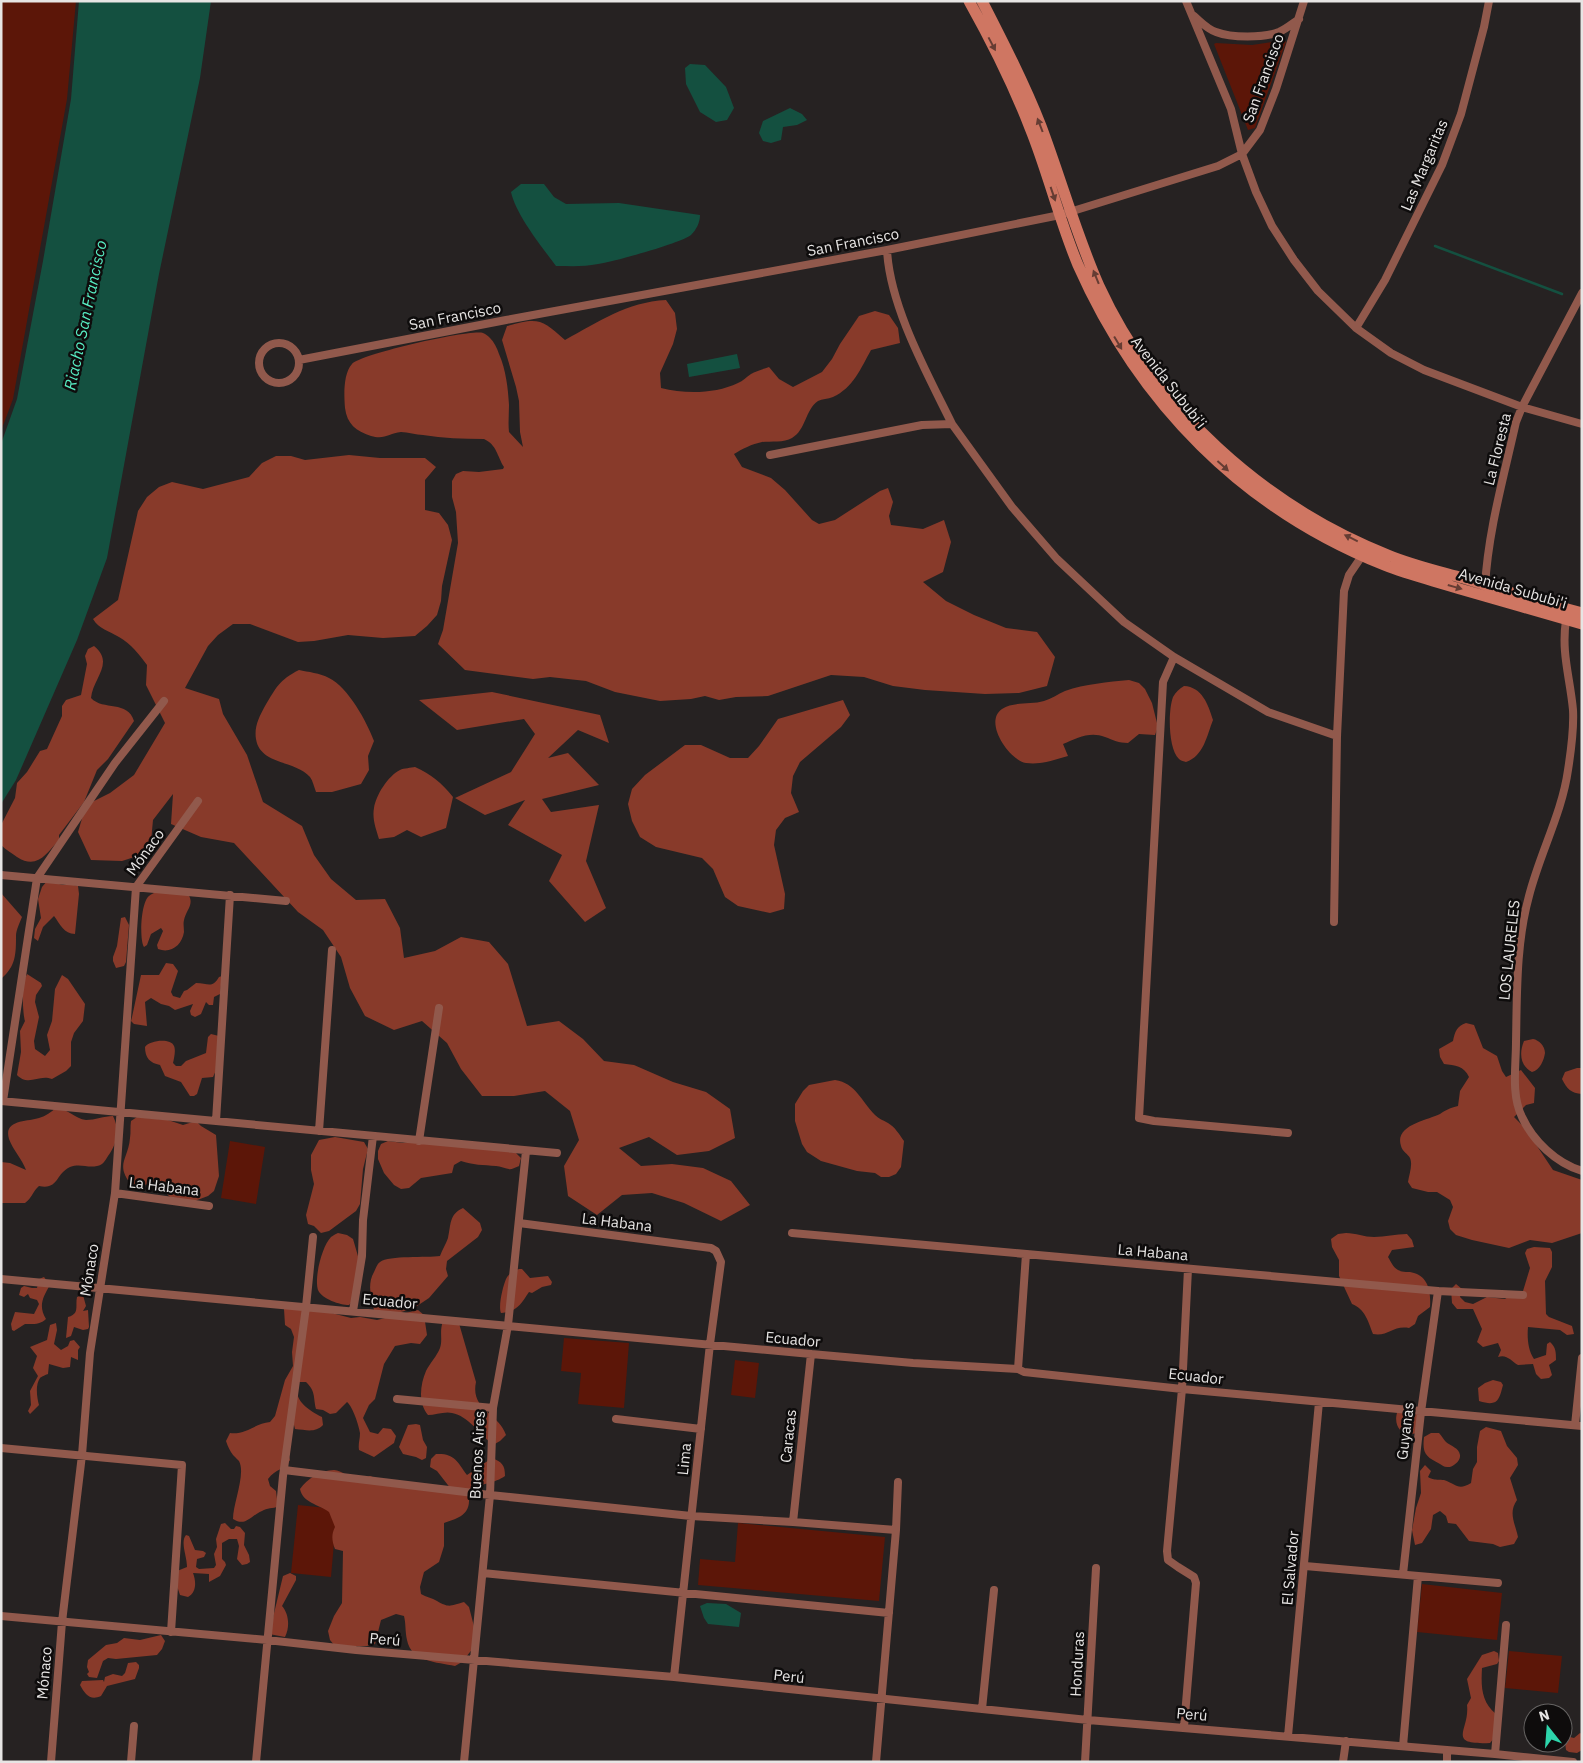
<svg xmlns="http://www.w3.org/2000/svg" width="1583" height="1763" font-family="'IBM Plex Sans',sans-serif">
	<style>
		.green { fill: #5c1608 }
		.forest { fill: #883a2a }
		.water { fill: #145040 }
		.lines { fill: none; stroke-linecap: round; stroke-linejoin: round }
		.stream { stroke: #145040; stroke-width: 2.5 }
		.street { stroke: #91594c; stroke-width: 8 }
		.secondary { stroke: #cf7662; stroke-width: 11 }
		.oneway { fill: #653c33 }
		.labels { text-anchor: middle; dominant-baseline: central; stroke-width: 5; stroke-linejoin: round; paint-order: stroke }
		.street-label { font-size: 15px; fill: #e7e5e4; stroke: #0e0c0c }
		.water-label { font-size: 16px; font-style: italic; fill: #57edc3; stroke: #0e0c0c }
	</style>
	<rect width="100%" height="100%" fill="#262222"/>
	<path class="green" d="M1,1H76L67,99L13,399L1,431Z
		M1284,40L1286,42L1255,128L1248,130L1214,44L1216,43L1252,45Z
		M230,1141L265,1147L256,1204L221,1198Z
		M564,1338L629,1343L624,1408L578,1404L581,1373L561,1371Z
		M735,1360L759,1363L755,1398L731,1395Z
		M298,1505L337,1509L331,1577L291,1573Z
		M738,1523L885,1537L879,1601L698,1585L700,1559L735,1562Z
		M1422,1584L1502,1593L1497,1640L1417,1632Z
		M1509,1651L1562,1656L1558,1693L1505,1688Z"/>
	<path class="forest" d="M666,300L675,313L677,329L673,344L660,373L661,388C685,394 715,394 738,383C743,381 746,377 751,374C756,371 763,369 769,367L779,379L793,387L822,372L832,359L840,344L859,316L875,311L889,315L898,328L900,343L871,350C861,368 853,388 833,397C828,399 822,399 818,401C805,410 806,430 792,438C784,443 771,441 762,442C752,444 742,449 734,454L742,467L771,478L785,490L812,520L819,524L835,520L880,491L888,488L893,502L889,516L891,525L923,529L944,520L951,542L943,572L923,582L946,601L974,615L1006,628L1037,632L1055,657L1047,686L1019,693L985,694L925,690L893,686L864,677L831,675L768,696L736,697L719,700L705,696L691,699L660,701L615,692L586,681L550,677L533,679L465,670L438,644L443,630L458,543L456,512L452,497V481L456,474L463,471L479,472L503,469L504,467C497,456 497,445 484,439C463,439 443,438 423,435C416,435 408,432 401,432C389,433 385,440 371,436C356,431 347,424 345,408C344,396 343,374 352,364C361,354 470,329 483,333C486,334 488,336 490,338C494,342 497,348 499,354C506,370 508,388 509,405C509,414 508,423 509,432L523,447L520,432L519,401L516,387L502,340L507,326C538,317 542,319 565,340C598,322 627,302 666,300Z
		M349,455L380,458H425L436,467L425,480V510L439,513L448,525L452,540L442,586L441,601L437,615L427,626L415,636L383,638L348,635L314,641L298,642L250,624H233L218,635L208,646L185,688L219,699L223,714L247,755L263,802L302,826L314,855L331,879L356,900L385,899L400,928L404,958L435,951L461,937L489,942L508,964L527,1026L559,1021L583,1039L604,1061L634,1065L673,1082L706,1092L730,1109L735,1138L709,1151L677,1155L649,1137L619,1148L641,1166L672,1164L703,1168L731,1181L750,1205L721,1221L684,1203L652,1193L622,1195L597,1215L568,1196L564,1166L579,1140L570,1111L545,1091L514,1096H482L461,1069L447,1043L422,1021L394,1030L365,1016L350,988L341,957L323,930L298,912L234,843L201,837L171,824L173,794L153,820L150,852L122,861L91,860L78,832L86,805L110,793L134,775L165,723L146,685L147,665C139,654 131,644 119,637C109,631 99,629 93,619L118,600L138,511L147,497L159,487L172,482L203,489L249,477L262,463L276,456H291L305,460Z
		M94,646C115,663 93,678 91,698C103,711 128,700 134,721L108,759L97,770L84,802L59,835V840C46,854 37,870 17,857C12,853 6,850 1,845V825L15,798L17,783L27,772L40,751L47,749L62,716V706L66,700L81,695L87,664L85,656L88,649Z
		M299,670C308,672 320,673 329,678C348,687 367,722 374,741L368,756L369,770L361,784L332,792H316C314,787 313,781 310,777C295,760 260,765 256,739C254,727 259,717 265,706C276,688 279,680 299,670Z
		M1129,680L1139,683L1145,689L1152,703L1158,727L1155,735L1139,734L1128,743C1119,743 1113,740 1105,737C1090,731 1077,738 1063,744L1068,756C1054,760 1041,765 1026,763C1009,760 983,722 1002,709C1014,701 1031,705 1044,701C1051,699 1058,694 1065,691C1085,684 1108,682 1129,680Z
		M1184,686C1202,687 1208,704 1213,720C1207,735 1204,756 1186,762C1184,761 1181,761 1179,759C1168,749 1168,710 1173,697C1176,692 1179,689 1184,686Z
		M492,692L600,715L609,743L578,730L548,758L568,753L599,785L542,799L551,812L599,805L586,861L606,908L585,922L549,881L562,855L508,825L525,800L485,815L455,798L511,772L535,734L524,719L457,730L419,700Z
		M843,700L850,715L841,727L800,762L793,776L791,793L799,812L785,818L776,830L774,845L785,894L784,909L770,913L738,906L725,897L713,869L702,858L656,847L640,837L632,821L628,804L632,789L645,775L685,745H701L730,758H748L759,746L778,719Z
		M415,767C431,774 442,783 453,797L446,828L421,837L407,830L394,837L379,839C376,829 372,819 374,808C376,795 388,776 400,770C404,768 411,768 415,767Z
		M47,881L63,885H74L78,886L79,894L75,934C64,934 60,924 54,916L43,927L38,941L34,938L35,929L41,918L38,899L42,887Z
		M165,890L188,894C195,904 186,910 184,920C183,924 184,928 184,932C182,945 171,954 158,949L157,945L163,931L161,928L151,934L147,945L144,947C139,939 141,902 149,896C153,892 160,892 165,890Z
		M1,893L22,917C20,922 16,930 16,936C16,954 16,966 1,979Z
		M125,917L129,925L126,962L124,966L116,968L113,961V957L117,946L121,918Z
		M166,963L173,964L178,971L171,992L173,996L180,998L184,991L187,990L196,983C208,983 212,989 219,977L222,976L220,994L214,997L213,1005H209L206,1002L201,1014L195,1017L191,1015L190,1011L193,1004L175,1010L169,1006L161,1004L151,998L145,1002L147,1026L134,1024L131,1021L132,1017L141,975H159Z
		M27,974L41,983L42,986L36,995L35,1002L39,1017L34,1041L35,1049L45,1056L50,1050L47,1035L52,1021L55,989L62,975L68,979L85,1004L83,1021L74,1033L71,1042V1066L66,1071L52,1079C38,1074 29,1087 17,1075L21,1052L20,1031L25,1021C23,1016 22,988 23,982C23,981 27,975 27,974Z
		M1466,1023L1474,1025L1483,1048L1497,1056L1502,1071L1506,1077L1521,1070L1535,1088L1534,1103L1526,1105L1514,1117L1525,1128L1553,1170L1582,1180V1233L1552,1243L1530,1240L1509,1248L1472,1240L1456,1235L1450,1229L1448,1221L1453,1207L1450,1200L1437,1192H1428L1412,1188L1408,1182C1409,1175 1413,1165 1410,1158C1408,1154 1402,1151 1401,1146C1394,1125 1428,1120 1440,1114C1446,1110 1450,1108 1458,1106L1460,1091L1469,1077C1464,1066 1455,1065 1444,1064L1440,1057L1439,1049L1453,1041C1455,1031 1457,1026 1466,1023Z
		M211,1034L219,1036L218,1066L213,1077L202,1078L197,1094L194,1096H190L181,1082L165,1076L160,1065C150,1063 145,1058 145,1047C150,1040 171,1038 174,1046C176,1050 174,1059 173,1063L176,1066H181L186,1061L206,1053L208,1037Z
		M1533,1039C1539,1040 1545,1046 1545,1053C1544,1060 1540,1070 1532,1072C1520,1066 1519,1053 1524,1041Z
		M1577,1068H1582V1094C1571,1093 1567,1089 1562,1079L1565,1072Z
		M835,1080C856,1083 861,1101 875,1115C879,1119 883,1120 888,1123C895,1127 899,1134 904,1141L901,1167L896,1174L889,1177H881L875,1173L857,1171L821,1161L807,1152L802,1144L795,1121V1104L803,1091L809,1085Z
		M56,1108C69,1109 75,1119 86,1120C95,1120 104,1116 113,1116C120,1130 117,1144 108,1156C105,1161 103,1165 97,1166C87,1168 80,1163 70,1167C55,1174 59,1190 39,1186C33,1191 32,1198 25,1203H1V1162L10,1163L26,1170C22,1159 13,1150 9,1139C3,1119 28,1122 39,1118C46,1116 51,1112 56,1108Z
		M137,1117L168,1120L183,1125L196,1121L201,1126L216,1135L219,1176L214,1191L208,1196L192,1202L175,1201L156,1185L149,1184L133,1187C114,1164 128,1161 130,1138C131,1132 130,1127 131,1121Z
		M335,1137L364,1142L368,1149L363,1169L360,1204L356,1211L329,1231L321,1233L314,1226L308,1224L306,1215L314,1184L311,1170V1155L319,1140Z
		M427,1139L516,1153L521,1158L519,1166C519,1166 512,1169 512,1169C507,1170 501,1166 496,1166C484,1165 472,1165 461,1161L454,1165L452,1173L421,1178L409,1188L401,1189L394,1185L384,1173L378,1159V1151L381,1144L388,1141L403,1143Z
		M463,1208L480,1223L482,1230L478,1237L447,1261L446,1269L448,1276L429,1298L414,1308L385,1317L374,1310C371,1298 367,1284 374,1272C376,1268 377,1264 380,1262C389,1255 427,1258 440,1256C442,1250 446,1244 448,1238C451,1225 449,1214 463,1208Z
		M338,1233L347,1235L353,1239L360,1263L354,1300L349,1305C340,1305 322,1299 318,1290C314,1278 322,1246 331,1237C331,1237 337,1233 338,1233Z
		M1346,1233C1356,1233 1364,1237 1374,1237C1385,1237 1396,1234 1407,1234L1412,1240L1414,1247L1392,1250L1388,1257C1391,1262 1393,1267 1398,1270C1403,1273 1409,1271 1414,1273C1429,1277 1431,1294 1430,1307L1418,1316L1415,1324L1409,1328C1393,1325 1388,1337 1373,1334C1368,1321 1365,1309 1352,1304L1339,1276V1260L1332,1247L1331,1239L1338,1234Z
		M1534,1247L1550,1248L1552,1252V1267L1545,1281L1546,1314L1549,1317L1572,1326L1574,1334L1567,1335L1560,1330L1528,1327C1527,1338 1528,1350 1534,1359L1546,1355L1547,1344L1550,1342C1556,1347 1556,1353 1556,1360L1549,1365L1552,1375L1549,1378L1541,1379L1536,1374L1533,1364L1518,1365C1511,1361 1507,1354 1498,1357L1501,1350L1498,1343L1483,1347L1477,1342L1482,1329L1473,1309H1457L1452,1303L1451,1289L1456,1284L1462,1289L1460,1297L1465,1302L1473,1304L1487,1297L1505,1299L1515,1292L1523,1291L1530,1268L1525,1253L1527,1249Z
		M519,1269H522L530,1278L548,1276L552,1282L551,1285L542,1287L532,1293L529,1292C521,1304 517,1312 501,1313C498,1306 503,1286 506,1279C508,1274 514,1271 519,1269Z
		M44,1277L50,1285C43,1297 38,1306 46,1319C40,1325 32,1324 25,1324L14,1331L12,1330L11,1324L15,1312L34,1314L39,1304L37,1300L30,1298L28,1294L24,1297L19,1295L21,1288L24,1286L32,1288H37L39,1279Z
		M83,1295L86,1306L83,1311L88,1310L89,1327L88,1329L83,1330L74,1327L71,1336L66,1338L68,1317C80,1314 75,1306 77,1297Z
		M291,1306L316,1309L351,1318L360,1317L377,1320L418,1310L424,1315L427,1335L420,1344L411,1343L395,1346L384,1364L375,1399L369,1405L363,1418L370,1432L378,1434L383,1428L391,1429L396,1436L394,1443L374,1457L359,1450C358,1443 360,1440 360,1433C359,1426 353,1407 347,1402L336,1413L330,1414L323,1410L316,1409C313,1396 316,1392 306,1382H299C291,1399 308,1410 322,1417L323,1425C315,1433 307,1430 295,1429L293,1421L286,1446L290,1460C284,1471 276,1468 268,1479L270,1486L276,1491L278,1507C273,1508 267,1508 262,1511C250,1516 246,1527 233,1519C233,1503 246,1474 239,1461C238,1460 234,1456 233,1455C230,1451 228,1447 226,1441L230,1433C246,1435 256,1423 270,1422L275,1416L285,1380L293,1366L292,1352L294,1337L291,1329L285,1325L284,1309Z
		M458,1320L476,1382C470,1410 499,1413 506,1435L500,1441L493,1445C480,1434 468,1416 452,1413C445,1411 435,1415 428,1415C418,1403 420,1385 426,1371C430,1363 437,1356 440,1348C443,1339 439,1332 443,1321Z
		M56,1323L57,1330L54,1344L61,1350L68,1346L70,1341L74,1340L80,1347L78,1350V1360L71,1357L70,1367L63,1368L49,1364L48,1374C47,1374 41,1377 40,1378C35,1385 37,1398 39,1405L30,1414L28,1411L31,1405L30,1391L38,1376L33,1368L37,1356L30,1347L47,1340L50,1325Z
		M1493,1380L1501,1382L1503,1385C1499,1400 1498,1407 1479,1401L1478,1388L1485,1383Z
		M1410,1405L1421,1410L1417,1433C1401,1438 1392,1425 1398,1410L1405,1406Z
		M416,1424L420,1425L423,1440L427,1447L426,1458L422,1460L416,1457L403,1454L399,1447L408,1425Z
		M1486,1427L1501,1431L1507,1446L1517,1458L1518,1465L1510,1478L1517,1500C1508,1513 1515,1523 1518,1537L1514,1544L1500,1547L1493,1544L1469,1541L1456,1524L1448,1523L1446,1516L1440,1511L1433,1515L1431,1529L1422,1543L1415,1545L1412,1530L1416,1508L1421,1493L1420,1471L1425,1465L1431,1471L1428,1477C1435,1481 1437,1479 1444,1480C1456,1484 1458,1491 1471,1483L1473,1469L1477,1462V1447L1480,1431Z
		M1431,1433H1439C1442,1436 1444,1440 1446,1442C1451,1446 1459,1448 1460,1455C1461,1461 1452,1468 1447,1467C1444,1467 1442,1465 1440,1464C1426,1457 1422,1454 1424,1437Z
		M436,1454C454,1453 457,1461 467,1475L492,1458C502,1462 505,1465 505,1476C496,1483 478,1484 472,1490C469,1493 469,1497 469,1501C469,1516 455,1519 444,1523V1546L439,1562L424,1572L420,1587L421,1594C426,1597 432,1598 437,1601C449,1608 450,1606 464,1602L469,1607L478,1642L462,1662L455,1666C437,1662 411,1662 407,1640C405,1631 406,1624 404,1616L396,1614L381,1620L375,1644L367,1646H335L330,1640L328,1631L334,1616L342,1603L343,1551L335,1549C332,1541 331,1535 335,1527L329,1512C318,1504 303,1503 300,1489C307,1479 321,1470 334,1470C342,1471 349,1477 356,1481L370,1476L392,1484L445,1486L451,1489L437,1471L430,1467L431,1459Z
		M225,1523L231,1529H234L236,1526L240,1527L245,1533L244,1545L249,1555L250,1562L247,1564L242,1565L237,1559L239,1546L237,1539H229L222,1543V1559L225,1562L226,1565L220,1576L209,1582V1574L193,1573C196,1581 197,1592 188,1597L180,1595L176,1583L177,1571L187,1567C187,1556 180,1542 186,1535L189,1536L195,1550L203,1551L206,1553L204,1557L197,1559L196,1567L199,1569L214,1568L216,1565L214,1554L217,1547L216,1539L221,1524Z
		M290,1573L296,1576V1580L282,1606C289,1614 290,1627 285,1637L269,1634L283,1576Z
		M161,1635L165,1641L162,1649L157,1655L116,1659L108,1658L103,1661L97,1678L89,1677L87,1674L89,1672L87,1667L88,1660L106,1645L117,1643L124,1638L140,1640Z
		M1494,1651L1498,1653L1499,1661L1497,1664L1482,1668C1481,1686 1481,1702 1496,1714L1495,1737L1490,1743C1445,1745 1470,1730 1467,1705L1471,1698L1467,1679L1482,1655Z
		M136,1662L139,1665V1668L135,1679L107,1686L101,1696C90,1701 85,1694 80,1685L82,1681L103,1680L104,1682L105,1677L113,1674L122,1676L125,1673L128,1663Z
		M1580,1733L1582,1734V1750L1577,1753L1569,1752L1566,1750L1565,1742L1570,1737L1574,1738Z"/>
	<path class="water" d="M79,1H211L200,78L159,274L107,558L77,640L16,780L1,804V444L17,399L43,261L71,99Z
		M690,64L705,65L726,87L734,108L727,120L716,122L700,112L686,84L685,68Z
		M790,108L802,114L807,120L797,125L783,127L781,140L771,143L763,141L759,133L763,121Z
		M521,184H544L554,197L566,204L619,203L700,215C700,223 696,230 691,235C681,243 613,262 598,264C584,267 570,266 556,266C542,247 516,215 511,192Z
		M737,354L740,368L689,377L687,364Z
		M707,1603L726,1604L741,1613L739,1627L708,1624L704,1618L700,1606Z"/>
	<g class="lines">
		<path class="stream" d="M1435,246L1562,294"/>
		<path class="street" d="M1186,1L1231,109L1242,154L1256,192L1272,226L1294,260L1318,291L1356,328L1391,353L1424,370L1522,407L1582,424
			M1194,16C1201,22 1207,29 1216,32C1231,38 1264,38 1279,32C1286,29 1293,23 1299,19
			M887,250C890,307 927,373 952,424
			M1356,328L1385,280L1442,165L1461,114L1484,27L1489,1
			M259 363a20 20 0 1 1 40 0a20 20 0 1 1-40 0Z
			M299,360L506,320L887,250L1060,215L1218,166L1242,154L1260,130L1276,89L1304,1
			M770,455L922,425L952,424L1012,507L1057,559L1124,622L1174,657L1268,712L1337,736
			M1485,587C1488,531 1504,476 1516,422L1522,407L1582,293
			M1566,620C1561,653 1570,677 1573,710C1574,729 1571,751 1568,770C1562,813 1540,853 1529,896C1516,943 1517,994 1516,1042C1516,1066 1511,1095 1522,1117C1533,1141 1556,1163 1582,1171
			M1174,657L1163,682L1139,1118L1154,1121L1288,1133
			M1,875L286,901
			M1334,922L1337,736L1344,591L1349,575L1364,553
			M1,1101L557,1153
			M3,1101L37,878L115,763L164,701
			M216,1121L230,895
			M319,1131L332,950
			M419,1141L439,1008
			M115,1193L209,1206
			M519,1223L711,1248L716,1251L721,1262L710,1344L674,1677
			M792,1233L1438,1291L1523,1295
			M1,1279L811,1354L913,1363L1018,1369L1024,1372L1182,1389L1582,1426
			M353,1311L362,1256L363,1220L373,1136
			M1018,1369L1026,1254
			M397,1399L493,1408
			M616,1419L701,1429
			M1575,1425L1582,1358
			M1,1448L182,1465L171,1632
			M284,1470L490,1495L691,1516L793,1522L896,1530
			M793,1522L811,1354
			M1305,1566L1498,1583
			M483,1573L889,1613
			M1403,1574L1421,1412L1438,1291
			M1,1616L267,1640L356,1650L674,1677L1088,1720L1495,1754L1573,1762
			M982,1709L994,1590
			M1184,1727L1196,1583L1194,1577L1178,1567L1168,1560L1167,1551L1182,1389L1188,1269
			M1288,1736L1319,1402
			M1403,1746L1418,1576
			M1495,1754L1506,1625
			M51,1762L62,1622L82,1455L90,1353L115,1193L136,887L198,801
			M131,1762L134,1726
			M256,1762L283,1476L306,1307L313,1237
			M464,1762L490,1495L493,1408L508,1325L526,1151
			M876,1762L896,1530L898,1482
			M1085,1762L1096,1568
			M1343,1762L1346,1741
			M1447,1762V1750"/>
		<path class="secondary" d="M969,1C992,42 1013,84 1030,128C1048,172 1059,220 1078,265C1139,403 1243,509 1384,565C1409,575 1435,581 1460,589C1501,601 1541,612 1582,624
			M982,1C1003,42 1024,83 1041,126C1061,179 1076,234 1099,286C1155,408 1264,506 1388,555C1412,565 1438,571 1463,578C1502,590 1542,602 1582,613"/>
	</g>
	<defs><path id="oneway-solid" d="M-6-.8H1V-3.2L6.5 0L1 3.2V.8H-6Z" transform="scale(1.25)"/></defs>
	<g class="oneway">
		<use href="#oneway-solid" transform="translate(992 44) rotate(62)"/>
		<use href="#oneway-solid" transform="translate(1040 125) rotate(-111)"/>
		<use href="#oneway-solid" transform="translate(1053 194) rotate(71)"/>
		<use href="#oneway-solid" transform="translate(1096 277) rotate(-112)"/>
		<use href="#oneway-solid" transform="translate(1118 343) rotate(59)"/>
		<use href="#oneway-solid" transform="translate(1223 466) rotate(42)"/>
		<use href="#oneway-solid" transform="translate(1351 538) rotate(-154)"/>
		<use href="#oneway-solid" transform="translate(1455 587) rotate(16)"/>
	</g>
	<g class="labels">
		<g class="street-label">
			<text transform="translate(1263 78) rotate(-70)">San Francisco</text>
			<text transform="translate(1424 165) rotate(-67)">Las Margaritas</text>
			<text transform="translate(853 242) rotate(-11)">San Francisco</text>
			<text transform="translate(455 316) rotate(-11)">San Francisco</text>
			<text transform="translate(1169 382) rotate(52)">Avenida Sububi'i</text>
			<text transform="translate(1497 449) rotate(-76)">La Floresta</text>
			<text transform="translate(1513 588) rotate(16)">Avenida Sububi'i</text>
			<text transform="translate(145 852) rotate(-54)">Mónaco</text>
			<text transform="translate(1509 950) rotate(-84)">LOS LAURELES</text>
			<text transform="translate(164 1186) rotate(7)">La Habana</text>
			<text transform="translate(617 1222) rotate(7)">La Habana</text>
			<text transform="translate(1153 1252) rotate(5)">La Habana</text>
			<text transform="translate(89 1270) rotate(-81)">Mónaco</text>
			<text transform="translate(390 1301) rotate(5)">Ecuador</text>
			<text transform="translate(793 1339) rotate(5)">Ecuador</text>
			<text transform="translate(1196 1376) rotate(6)">Ecuador</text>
			<text transform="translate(1405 1431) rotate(-83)">Guyanas</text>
			<text transform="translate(788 1436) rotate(-84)">Caracas</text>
			<text transform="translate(477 1455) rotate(-87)">Buenos Aires</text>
			<text transform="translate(684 1459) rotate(-84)">Lima</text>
			<text transform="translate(1290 1568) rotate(-85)">El Salvador</text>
			<text transform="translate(385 1639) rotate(5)">Perú</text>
			<text transform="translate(1077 1664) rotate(-87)">Honduras</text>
			<text transform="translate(44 1673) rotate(-85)">Mónaco</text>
			<text transform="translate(789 1676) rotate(6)">Perú</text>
			<text transform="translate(1192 1714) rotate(5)">Perú</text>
		</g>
		<g class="water-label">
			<text transform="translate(85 315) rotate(-78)">Riacho San Francisco</text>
		</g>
	</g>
	<rect width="1583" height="1763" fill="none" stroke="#e7e5e4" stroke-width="5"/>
	<g transform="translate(1548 1728) rotate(343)"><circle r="24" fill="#0e0c0c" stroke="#656362"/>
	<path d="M0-4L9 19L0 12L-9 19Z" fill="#2dd5ab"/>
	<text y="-8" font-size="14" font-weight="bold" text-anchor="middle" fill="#e7e5e4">N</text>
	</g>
</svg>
